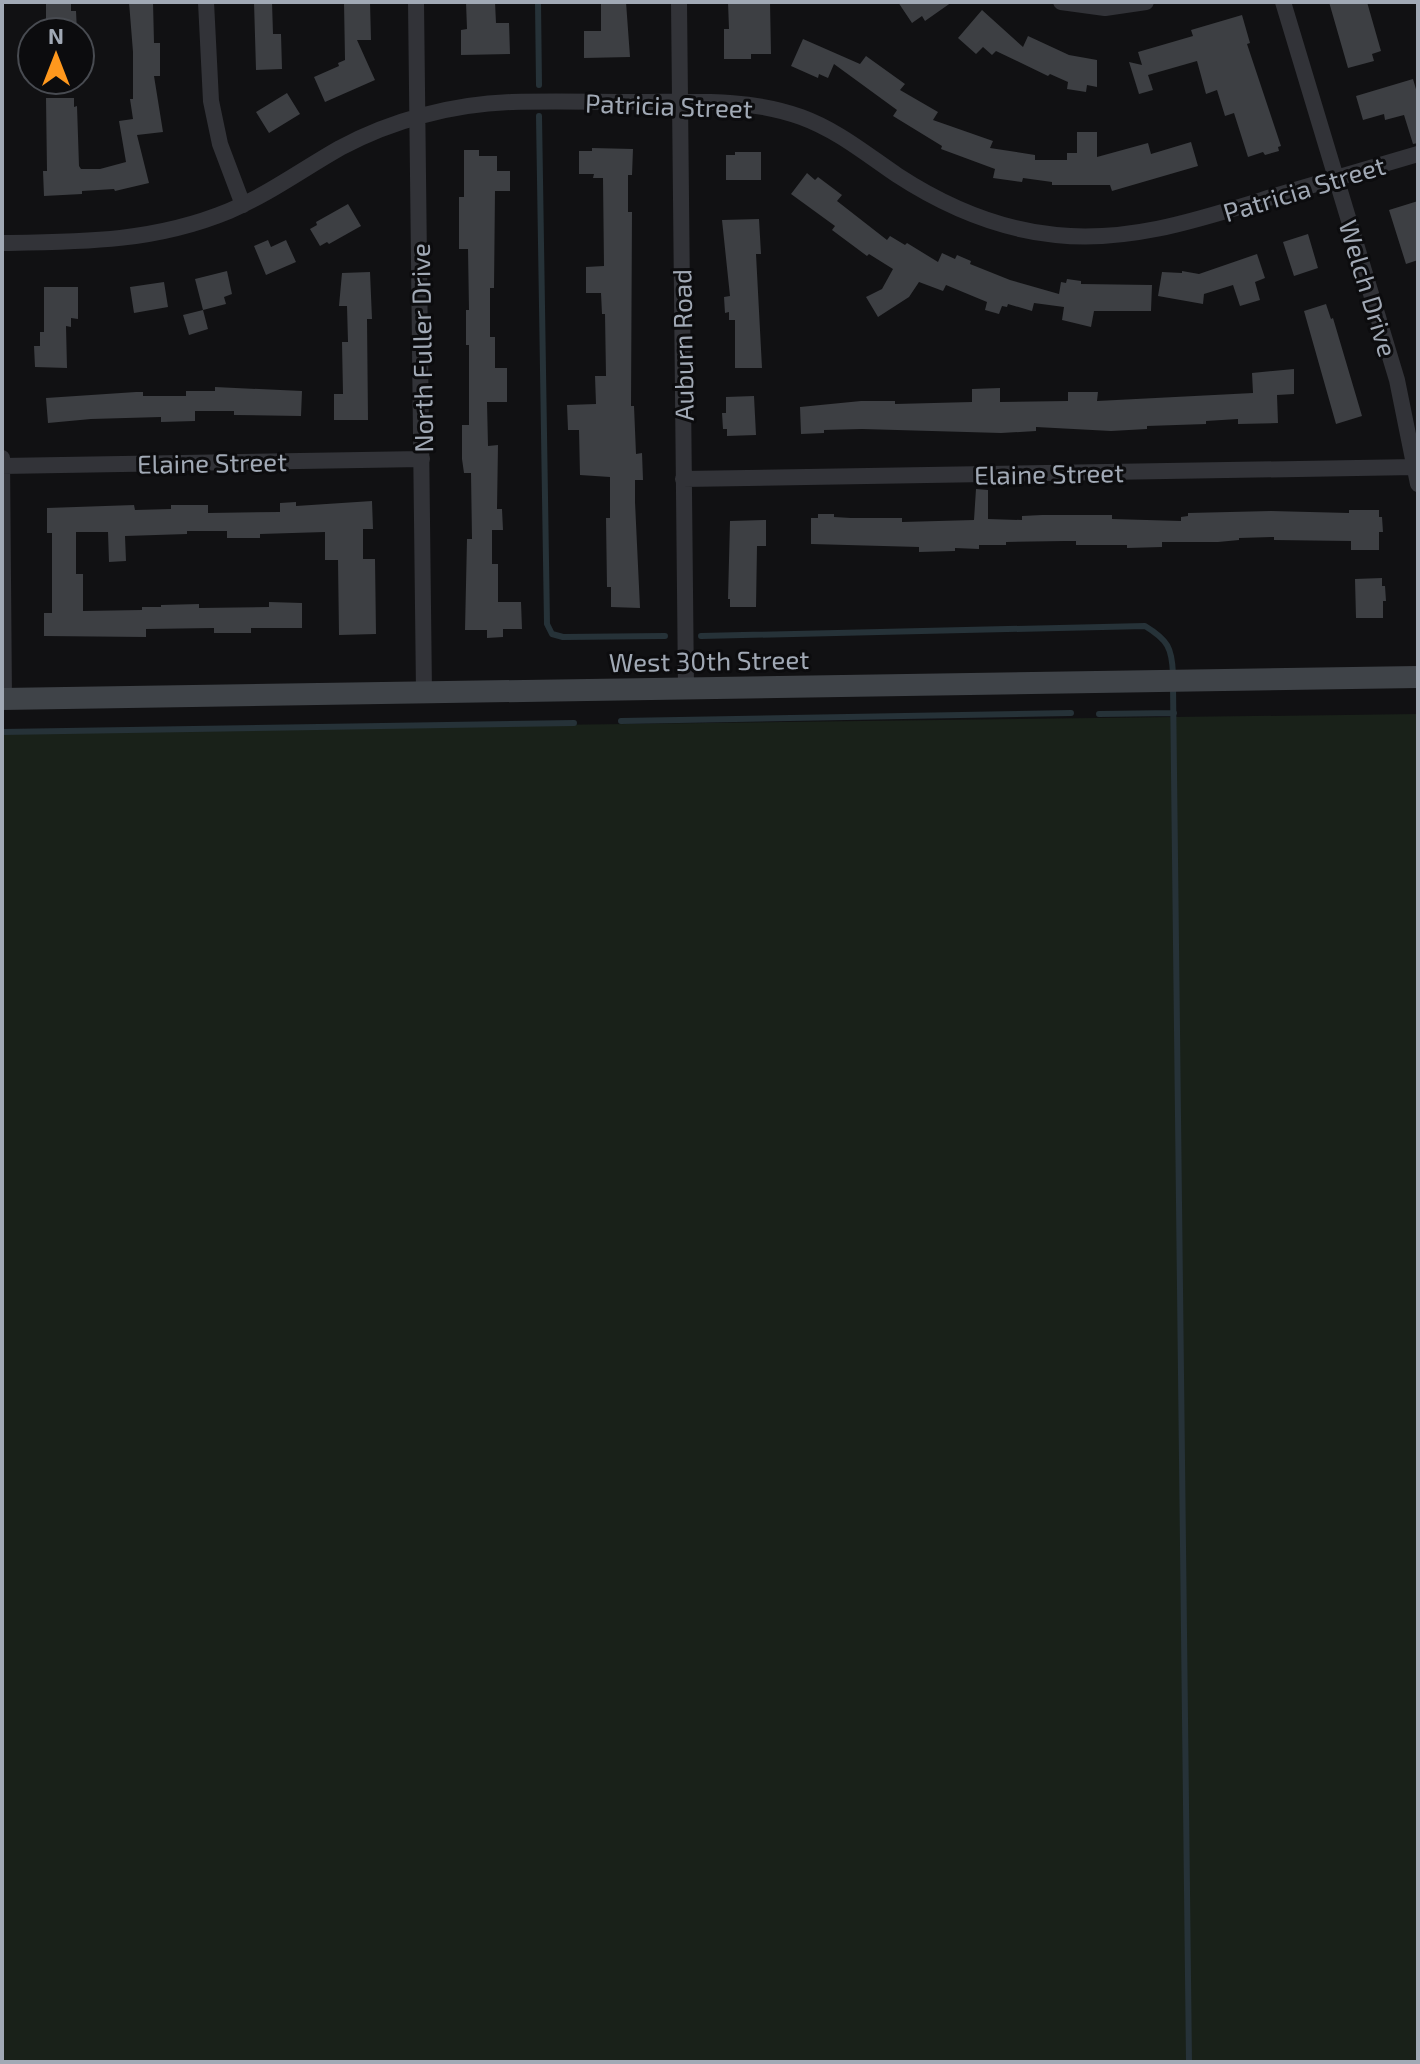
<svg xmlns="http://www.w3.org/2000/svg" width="1420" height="2064" font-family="'Exo 2',sans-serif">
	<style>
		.green { fill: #192119 }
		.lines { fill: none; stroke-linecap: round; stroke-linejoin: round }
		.stream { stroke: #263238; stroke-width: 6 }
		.building { fill: #3d3f43 }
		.street { stroke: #323338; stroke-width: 16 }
		.secondary { stroke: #3f4348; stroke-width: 22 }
		.labels { text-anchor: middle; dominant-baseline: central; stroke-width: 6; stroke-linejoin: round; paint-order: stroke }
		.street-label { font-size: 26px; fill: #a1a9b5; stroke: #0c0c0e }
	</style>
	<rect width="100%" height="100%" fill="#111113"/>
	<path class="green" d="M1418,714V2062H2V732Z"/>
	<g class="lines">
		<path class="stream" d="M538,2L539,85
			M539,116L547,624L552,634L563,637L665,636
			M701,636L1145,626C1168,640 1172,648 1173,674
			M1173,686L1189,2062
			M1099,714L1174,713
			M621,721L1071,713
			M2,732L574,723"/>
	</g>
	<path class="building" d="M46,2H71V11H76L77,32H46Z
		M129,2H153L154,43H160V76H154L163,132L137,135L149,183L115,191L114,189L82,191V194L44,196L43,171H47L46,98H74V107L77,106L79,166L81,169H100L126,162L119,121L133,119L130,99H133V52Z
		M254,2H272L273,34H281L282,69L256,70Z
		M344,2H370L371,40H357L375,80L325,102L314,77L339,66L338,63L345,60Z
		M466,2H495L496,23H509L510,54L461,55V30L467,29Z
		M601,2H626L630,57L584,58V31H601Z
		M728,2H770L771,54H751V59H724V29H729Z
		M898,2H952L925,21L922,16L912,23Z
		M1329,2H1367L1381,51L1372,54L1374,61L1348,68Z
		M982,10L1023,47L1028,36L1069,55L1097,60V87L1087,85L1086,92L1067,89L1068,82L1050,74L1048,76L996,51L992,55L983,47L976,54L958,38Z
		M1242,15L1250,43L1247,44L1281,146L1278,147L1279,151L1265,155L1263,152L1248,157L1234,113L1225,116L1217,90L1206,94L1197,61L1148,75L1153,90L1139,94L1129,62L1142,65L1138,52L1193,36L1191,30Z
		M803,39L860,64L866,56L905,84L900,90L938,112L933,120L993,141L990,148L1035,155V160H1067V153H1077V132H1097V157L1148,143L1151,154L1191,142L1198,166L1112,191L1110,185H1052V182L1023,178L1022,182L993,178L995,169L941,149L942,146L893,116L897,110L834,64L828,78L819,74L818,78L791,66Z
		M1413,79L1418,96V143L1413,144L1404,115L1385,120L1384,114L1363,120L1356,96Z
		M287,93L300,114L269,133L256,112Z
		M592,148L633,149L632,175H628V212H632L631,406H634L636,454L642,453L643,480H635V502L640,608L611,607V587H607L606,518H610V477L580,475L579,430H568L567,405L596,404L595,376H606L605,314H602L601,293H586V267L604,266L603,178H593L594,174H579V151H592Z
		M464,150H479V156H497V171H510V191H495L494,288H490V337H495V368H507V402H487L488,446L498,445L497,509H502L503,530H492V564H498V602H521L522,629H503V637L487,638V630H465L467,539H472L471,473H464L462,459V425H469V345H466V310H469L468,249H459V197H464Z
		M735,152H761V180H726V155H735Z
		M807,173L815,180L818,177L842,195L837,201L887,240L890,236L905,245L907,243L938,262L942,253L955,259L957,255L971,261L970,264L1010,280L1059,294L1061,282L1066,283L1067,279L1081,281V284L1152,285L1151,311H1094L1091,327L1062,320L1064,307L1034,303L1032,311L1008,304L1007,307L1002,306L999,314L985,310L987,302L946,285L943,291L919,282L909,297L878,317L866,297L882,289L893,269L869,254L867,256L832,230L835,226L791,194Z
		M1418,201V260L1406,264L1389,210Z
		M348,204L361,226L329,244L327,242L320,246L310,229L317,225L316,222Z
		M759,219L761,254H756L762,368H735V320H729V312L725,313L724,297L730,296L722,220Z
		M1308,234L1318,268L1294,276L1283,242Z
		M268,240L271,247L286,240L296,262L266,275L254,246Z
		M1257,254L1265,278L1255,282L1260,300L1240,306L1233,285L1204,294L1203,304L1158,296L1162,272L1182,273V271L1199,274Z
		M227,271L232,294L224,297L226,304L203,310L195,279Z
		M370,272L372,319H367L368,420H334V394H343L342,342H348L347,306H339L342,273Z
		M164,282L168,307L134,313L130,287Z
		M44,287H78V319L71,318V327L66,326L67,368L35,367L34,346H40V332H44Z
		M1326,304L1331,319L1333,318L1362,416L1336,424L1304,311Z
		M203,310L208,329L189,335L183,315Z
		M1294,369V394L1277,395L1278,423L1238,424V419L1206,421V424L1147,426V429L1111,431L1036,427V431L1001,433L862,429L824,430V433L801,434L800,407L861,401H895V404L972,402V389L1000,388V402L1068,401V392H1098L1097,401L1253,393L1252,373Z
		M215,387L302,391L301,416L234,415V411H195V421L161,422V417L91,419L48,423L46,398L136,392H143V396H186V391H215Z
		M754,396L756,435L727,436V429H723L722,413H726V397Z
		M976,489L988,490V519L1022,520V516L1042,515H1112V519L1181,521V517L1188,516V513L1271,511L1349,513V510H1379V517H1382L1383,532H1379V550H1351V541L1274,540V537L1239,538V540L1218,542H1162V547L1127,548V545H1076V541H1065L1006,542V545H979V549L955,548V551L919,552V547L811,544V518H818V514H834V517L851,518H902V522L974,520Z
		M372,501L373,529H363V559H375L376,634L339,635L338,560H325V532L260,534V538H227V531H187V534L125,536L126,561L109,562L108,532H76V574H83V611L142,610V607H161V605L199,604V608L269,607V602L302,603V628H251V633H214V628L146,629V637L44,636V613H52V533H47V508L134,505L135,510L171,509V505H208V513L280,512V503L296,502V506Z
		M766,520V546H757L756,607H730V599H728L730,521Z
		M1382,578V586H1385L1386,601H1383V618H1356L1355,579Z"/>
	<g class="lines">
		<path class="street" d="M206,2L211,101L220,144L243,205
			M416,2L424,693
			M679,2L686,688
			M1061,2L1105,8L1146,2
			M1283,2L1397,380L1418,484
			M2,243C82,242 154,242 229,211C269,194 303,169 340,148C392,120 453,104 512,102C554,101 596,102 639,102C693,102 749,98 801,117C837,130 866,154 897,175C946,207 997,229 1056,235C1132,243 1203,218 1275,196C1322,182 1370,168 1418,154
			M2,458L4,699
			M2,466L422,459
			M683,479L1415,467"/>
		<path class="secondary" d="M2,699L1418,677"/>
	</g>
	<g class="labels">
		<g class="street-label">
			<text transform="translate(669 105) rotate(2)">Patricia Street</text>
			<text transform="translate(1304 188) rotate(-17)">Patricia Street</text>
			<text transform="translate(1369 288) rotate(73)">Welch Drive</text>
			<text transform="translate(682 345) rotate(-91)">Auburn Road</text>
			<text transform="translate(421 348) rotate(-91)">North Fuller Drive</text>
			<text transform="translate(212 462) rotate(-1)">Elaine Street</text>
			<text transform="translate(1049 473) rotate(-1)">Elaine Street</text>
			<text transform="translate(709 660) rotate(-1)">West 30th Street</text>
		</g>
	</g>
	<rect width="1420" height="2064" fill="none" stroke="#a1a9b5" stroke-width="8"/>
	<g transform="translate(56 56)"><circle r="38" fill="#0c0c0e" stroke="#484b51" stroke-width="2"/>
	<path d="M0-6L14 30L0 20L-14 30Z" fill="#ff981d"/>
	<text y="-12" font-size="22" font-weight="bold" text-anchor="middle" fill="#a1a9b5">N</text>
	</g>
</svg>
